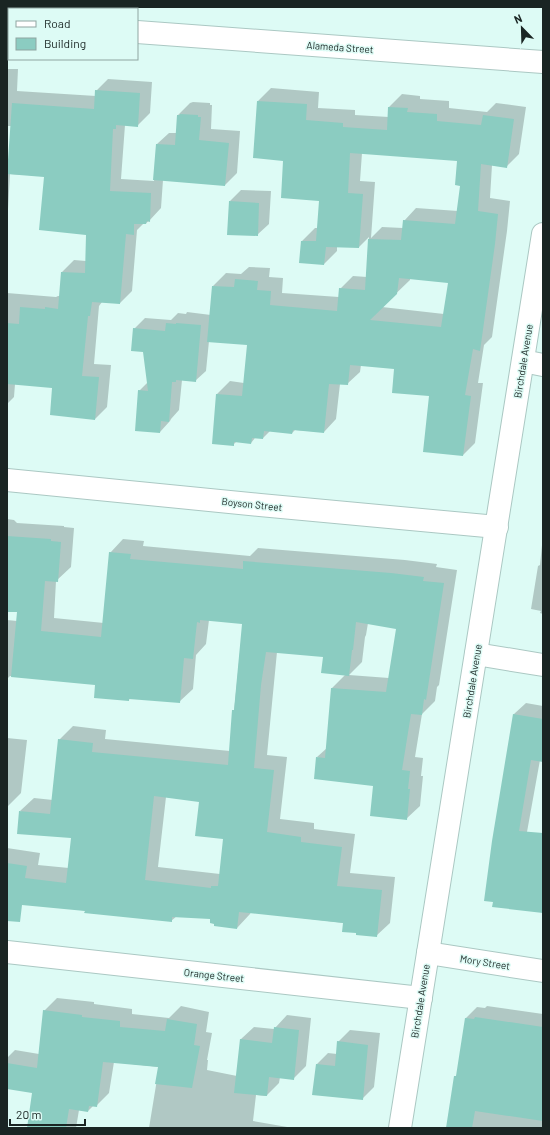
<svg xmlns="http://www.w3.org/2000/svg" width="550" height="1135" font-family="Barlow,sans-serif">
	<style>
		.shadow { fill: #0003; fill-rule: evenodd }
		.building { fill: #8bccc1; fill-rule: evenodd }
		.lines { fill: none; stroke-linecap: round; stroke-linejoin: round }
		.minor-casing { stroke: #abc8c3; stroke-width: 24 }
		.tertiary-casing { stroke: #abc8c3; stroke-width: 24 }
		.minor { stroke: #fff; stroke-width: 22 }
		.tertiary { stroke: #fff; stroke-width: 22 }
		.labels { text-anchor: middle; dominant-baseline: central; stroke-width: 3; stroke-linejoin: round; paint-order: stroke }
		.street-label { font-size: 10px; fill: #1a2523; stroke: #ddfbf5 }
	</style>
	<rect width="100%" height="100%" fill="#ddfbf5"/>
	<path class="shadow" d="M7,69H18L17,91L96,96V91L108,79L152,82L150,113L137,126L125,125L121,179L154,181L157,144L169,133H177L178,115L190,103L193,102L210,103V105H212L211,129L240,131L237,173L225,185L163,180L161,208L149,221L146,223H144L137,230L132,291L120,303L102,302L99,306L94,364L111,365L107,407L95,419L54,387L15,384L14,397L7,404V293L56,297L58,296H60L62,272L74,260L86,261L87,234L45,176L10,174L7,227V165H9L11,126H7Z
		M271,88L319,92L318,108L355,110V115L389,117V107L402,94L420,96V99L449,101V108L487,112L496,103L526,107L519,154L506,167L492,165L490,198L510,201L507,231L492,337L484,345L478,383H483L475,443L463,455L430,395L395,368L361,365L360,372L347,384H340L336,419L324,432L295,430L292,433L270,431L263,438H255L251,443L237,441L233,445L213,443L217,394L230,381L244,383L248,344L209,341L206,371L195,381L182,380L179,410L171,419L170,421L160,432L139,391L148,382L144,351L134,329L145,318L171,320L178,313L186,314L187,312L211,315L213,286L226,273L241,274L249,267L270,268L269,277L283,278L282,293L339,297L340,289L353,276L367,277L369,237L359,247H337V251L324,264L300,262L302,241L315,228H318L320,200L284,160L258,101ZM362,153L458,160L462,185L458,211L416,208L404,221L403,228L382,227L371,238L375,182L360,181ZM410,278L449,282L444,314L382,307L410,280Z
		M241,190L271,191L269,224L257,235L230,201Z
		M7,519L14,520L17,523L64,526V527L74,528L71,567L56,581L54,618L104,623L110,553L123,539L144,541L143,546L250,556L258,548L405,560L437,564L436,567L457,570L439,685L437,687L435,701L422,714L415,757L423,758L421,776H423L420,806L406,819L374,785L317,757L327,748L332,688L345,675L324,656L277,652L267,755L287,757L280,819L314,823V829L355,834L350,873L395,877L390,923L376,936L357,932L344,923L251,912L250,914L237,928L211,918L177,916L171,921L7,901V848L40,853L38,865L69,868L72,838L20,811L34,798L53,800L59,740L73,726L106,730L105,739L230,751L243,623L209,620L206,644L196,655L193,689L179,702L130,698L129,700L96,684L10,676L8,678L7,685V620L17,621L21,586L7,585ZM368,623L397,628L389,678L349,675L362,662L365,637L366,635ZM166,797L201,801L224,838L220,874L158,867Z
		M543,535V614L540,613L541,611L531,609L538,566L540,565Z
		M526,703L543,706V761L540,760L527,832L543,836V912L494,906L514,714Z
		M7,738L27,740L21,793L7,807Z
		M57,998L94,1002V1004L132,1009V1014L169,1018L181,1006L209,1012L206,1032L212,1033L207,1060H208L207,1070L237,1076L241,1039L254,1027L274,1029L275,1028L287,1015L311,1018L306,1066L293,1079L280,1077L279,1083L266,1096L256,1095L253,1121L293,1128H149L159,1067L114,1062L109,1093L96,1106H93L88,1111L79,1110L76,1128H28L34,1092L7,1088V1058L15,1050L39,1054L44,1011Z
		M487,1006L543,1014V1128H447L455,1077L457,1075L466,1018L477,1007L485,1008Z
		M350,1030L380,1033L374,1087L362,1099L316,1065L328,1053L337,1054L338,1042Z"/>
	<path class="building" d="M95,90L140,93L138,127L116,125V129H113L110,191L151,193L150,222L147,221L146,224H134V235L126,234L120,304L92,302L90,316H88L82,376L99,377L95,420L50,415L52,388L7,384V323L19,324L20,307L45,309V307L58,309L61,272L85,273L86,235L39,230L44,177L7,174L12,103L94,109Z
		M257,101L307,104L306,120L343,123V127L387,130L388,107L408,108L407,112L437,114V121L481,125L483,115L514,119L507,168L481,164L478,211L498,214L495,244L480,351L473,349L465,395L471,396L463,456L423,452L429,396L392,393L394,369L350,365L348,385L329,384L324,433L293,430L292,434L264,431L263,439L252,438L251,444L234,442V446L212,444L216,394L242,396L247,345L207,342L212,286L234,287L235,279L258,281L257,290L271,291L270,305L337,311L339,288L365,290L368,239L401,240L403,220L455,224L460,186L455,185L457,161L350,153L348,193L363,194L359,248L326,247L324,265L299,263L301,241H316L319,201L281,198L283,161L253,158ZM399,278L448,283L441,327L370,320L397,294Z
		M180,114L198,115V117H201L199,140L229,143L225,186L153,180L156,144L175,145L177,115H180Z
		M229,201L259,203L258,236L227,235Z
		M166,323L176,324V323L201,325L196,382L176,380V382H172L169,422L161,421L160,433L135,431L138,390L148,391L143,352L131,351L133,328L165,331Z
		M7,536L51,539V541L61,542L58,582L45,581L41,631L101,637L109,552L131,554L130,559L243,569V561L391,573L424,577L423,581L444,583L426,700L424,699L422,715L411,714L402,770L410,771L408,789H410L407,820L370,816L373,786L314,779L316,757L325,758L331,688L386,692L396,629L356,622L353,650H352L349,676L321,673L323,657L266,652L261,685L254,768L274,770L267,832L301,837V842L342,847L337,886L382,890L377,937L356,935V933L342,932L343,923L239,912L237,929L214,926V924L210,923V919L172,917V922L84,913L85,911L22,905L20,922L7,921V863L27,866L25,878L66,883L71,838L17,834L19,811L50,814L58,739L93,743L92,752L228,765L232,710H234L242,624L200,620V623L197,622L193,659L184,658L180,703L129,699V701L94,698L95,685L11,677L17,612H7ZM154,796L199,802L195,836L223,839L218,886H211V888L145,880Z
		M513,714L543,719V762L531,760L519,831L543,833V913L492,907L493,902L484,901L492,841Z
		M43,1010L82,1015V1017L120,1021V1027L165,1031L167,1019L197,1024L194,1045L200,1046L192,1088L155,1084L158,1067L103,1062L97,1107L89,1106L88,1112L69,1109L66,1128H27L32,1093L7,1089V1063L37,1068Z
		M475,1017L543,1027V1121L475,1111L472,1128H446L454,1076H456L465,1018L474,1019Z
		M274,1027L299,1030L294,1080L269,1077L267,1096L234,1093L240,1039L272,1043Z
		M337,1041L368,1045L363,1100L312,1095L316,1064L335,1066Z"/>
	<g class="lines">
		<defs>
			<path id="minor" d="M523,361L543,365
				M7,480L260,505L497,527
				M476,654L543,665
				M7,952L421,998
				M428,953L543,971"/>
			<path id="tertiary" d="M7,22L9,23
				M137,32L543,62
				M400,1128L543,234"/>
		</defs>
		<use href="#minor" class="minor-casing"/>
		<use href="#tertiary" class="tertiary-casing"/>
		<use href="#minor" class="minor"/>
		<use href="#tertiary" class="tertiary"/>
	</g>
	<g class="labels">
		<g class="street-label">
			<text transform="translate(340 47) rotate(4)">Alameda Street</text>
			<text transform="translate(523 361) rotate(-81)">Birchdale Avenue</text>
			<text transform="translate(252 504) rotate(6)">Boyson Street</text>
			<text transform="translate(472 681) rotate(-81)">Birchdale Avenue</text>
			<text transform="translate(485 962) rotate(9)">Mory Street</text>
			<text transform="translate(214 975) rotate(6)">Orange Street</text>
			<text transform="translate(420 1001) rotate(-81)">Birchdale Avenue</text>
		</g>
	</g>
	<rect width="550" height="1135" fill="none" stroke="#1a2523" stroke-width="16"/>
	<rect x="8" y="8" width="130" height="52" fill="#ddfbf5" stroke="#8fa5a1"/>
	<rect x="16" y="21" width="20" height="6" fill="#ffffff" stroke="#8fa5a1"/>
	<text x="44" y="28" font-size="12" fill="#1a2523">Road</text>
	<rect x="16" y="38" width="20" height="12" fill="#8bccc1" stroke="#8fa5a1"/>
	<text x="44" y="48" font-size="12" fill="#1a2523">Building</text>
	<g transform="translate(522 28) rotate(337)" stroke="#ddfbf5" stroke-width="3" paint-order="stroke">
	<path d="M0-3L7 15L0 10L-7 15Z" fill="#1a2523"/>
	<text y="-6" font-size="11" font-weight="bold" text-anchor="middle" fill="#1a2523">N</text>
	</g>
	<path d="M10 1119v6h75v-6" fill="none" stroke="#1a2523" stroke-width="2"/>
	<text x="16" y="1119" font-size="12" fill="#1a2523" stroke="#ddfbf5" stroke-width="3" paint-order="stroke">20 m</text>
</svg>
